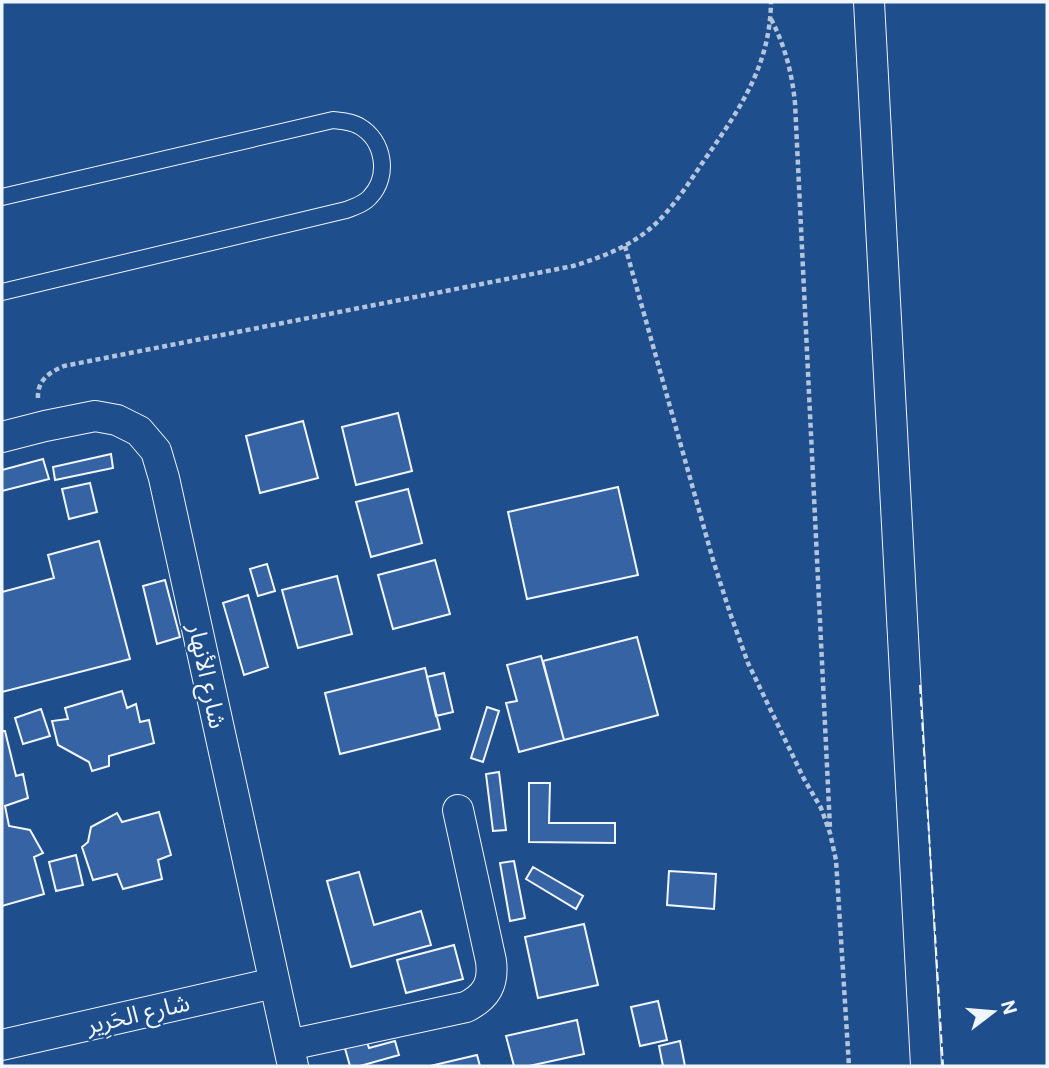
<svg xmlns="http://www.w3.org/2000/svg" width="1049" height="1068" font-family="Roboto,'Noto Sans Arabic',sans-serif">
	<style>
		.building { fill: #3563a3; stroke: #f2f6ff; stroke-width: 2 }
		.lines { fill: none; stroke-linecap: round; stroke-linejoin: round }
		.service-casing { stroke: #f2f6ff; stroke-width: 18 }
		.minor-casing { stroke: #f2f6ff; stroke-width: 32 }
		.path { stroke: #b3c4dc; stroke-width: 4.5; stroke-dasharray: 5 3.5; stroke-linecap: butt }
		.service { stroke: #1f4e8c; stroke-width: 16 }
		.minor { stroke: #1f4e8c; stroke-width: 30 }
		.fence { stroke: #f2f6ff; stroke-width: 2; stroke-dasharray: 9 3.5; stroke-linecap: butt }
		.labels { text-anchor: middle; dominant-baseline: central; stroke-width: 5; stroke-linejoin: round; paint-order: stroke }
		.street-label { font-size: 24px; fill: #f2f6ff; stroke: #1f4e8c }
	</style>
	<rect width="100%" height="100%" fill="#1f4e8c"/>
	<path class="building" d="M398,413L412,471L356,485L342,427Z
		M303,421L318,478L260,493L246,436Z
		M111,454L113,468L55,480L53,467Z
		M43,459L49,479L2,491V470Z
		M90,483L97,512L69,519L62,489Z
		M618,487L638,575L527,599L508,512Z
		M408,489L422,543L371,557L356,502Z
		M99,541L130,659L2,692V592L54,578L48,555Z
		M435,560L450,614L393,629L378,575Z
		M267,564L275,591L258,596L250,569Z
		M337,576L352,634L298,648L282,590Z
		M165,580L180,637L157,644L143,586Z
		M248,595L268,667L244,675L223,603Z
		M637,637L658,715L564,740L543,661Z
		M541,656L564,740L519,752L506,703L517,701L507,665Z
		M425,668L440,729L340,754L325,693Z
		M444,673L453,712L436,716L427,677Z
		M122,691L127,708L136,704L140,722L149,720L154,743L109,756V766L92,771L89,762L58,745L52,721L68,719L65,708Z
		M487,707L499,711L483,762L471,758Z
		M41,709L50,736L23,744L15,718Z
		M2,731H5L16,776L23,774L28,798L5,806L9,826L30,830L43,853L34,857L44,894L2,906Z
		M499,772L506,830L493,831L486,774Z
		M529,783H550L549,823H615V843L529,842Z
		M159,812L171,855L158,860L162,879L123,889L117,874L93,880L82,847L88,842L91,827L117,813L122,822Z
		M76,855L83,885L56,891L49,862Z
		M514,861L525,918L510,921L500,863Z
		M533,867L583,896L576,909L526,879Z
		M669,871L716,874L714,909L667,905Z
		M359,872L374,925L421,911L431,945L351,967L327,881Z
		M584,924L598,985L538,998L525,937Z
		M454,945L463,979L406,993L397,960Z
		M658,1001L667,1040L640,1046L631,1007Z
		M577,1020L584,1054L529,1066H514L506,1036Z
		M366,1039L369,1048L395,1041L399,1055L360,1066H350L344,1045Z
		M680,1041L685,1066H663L659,1046Z
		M477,1055L480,1066H430Z"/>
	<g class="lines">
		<defs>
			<path id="service" d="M2,197L333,120C342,121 351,121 359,126C384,140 390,176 370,197C364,204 354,207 346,210L2,292"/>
			<path id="minor" d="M869,2L926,1066
				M2,437L45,426L95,416L117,420L139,431L156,451L164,478L293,1066
				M2,1045L274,983
				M289,1045L466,1007C486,997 494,984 491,961L458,810"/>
		</defs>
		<use href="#service" class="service-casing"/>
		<use href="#minor" class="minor-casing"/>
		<path class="path" d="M771,19C785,46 792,73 795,103L830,828
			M625,246L713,560L730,613L748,663L804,779L821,808L830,833L836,860L849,1066
			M38,398C37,380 50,372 64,366L573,266C599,258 624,249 646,232C670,213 686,187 703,162C739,110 770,67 771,2"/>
		<use href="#service" class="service"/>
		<use href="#minor" class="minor"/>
		<path class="fence" d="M920,685L943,1066"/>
	</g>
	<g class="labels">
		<g class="street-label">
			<text transform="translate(207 676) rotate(78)">شارع الأنهار</text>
			<text transform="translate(138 1014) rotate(-13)">شارع الحَرِير</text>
		</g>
	</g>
	<rect width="1049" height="1068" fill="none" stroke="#f2f6ff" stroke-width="7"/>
	<g transform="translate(993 1012) rotate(74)" stroke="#1f4e8c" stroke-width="5" paint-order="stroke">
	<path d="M0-5L12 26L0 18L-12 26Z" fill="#f2f6ff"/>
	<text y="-10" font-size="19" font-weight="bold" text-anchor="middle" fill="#f2f6ff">N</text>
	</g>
</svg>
